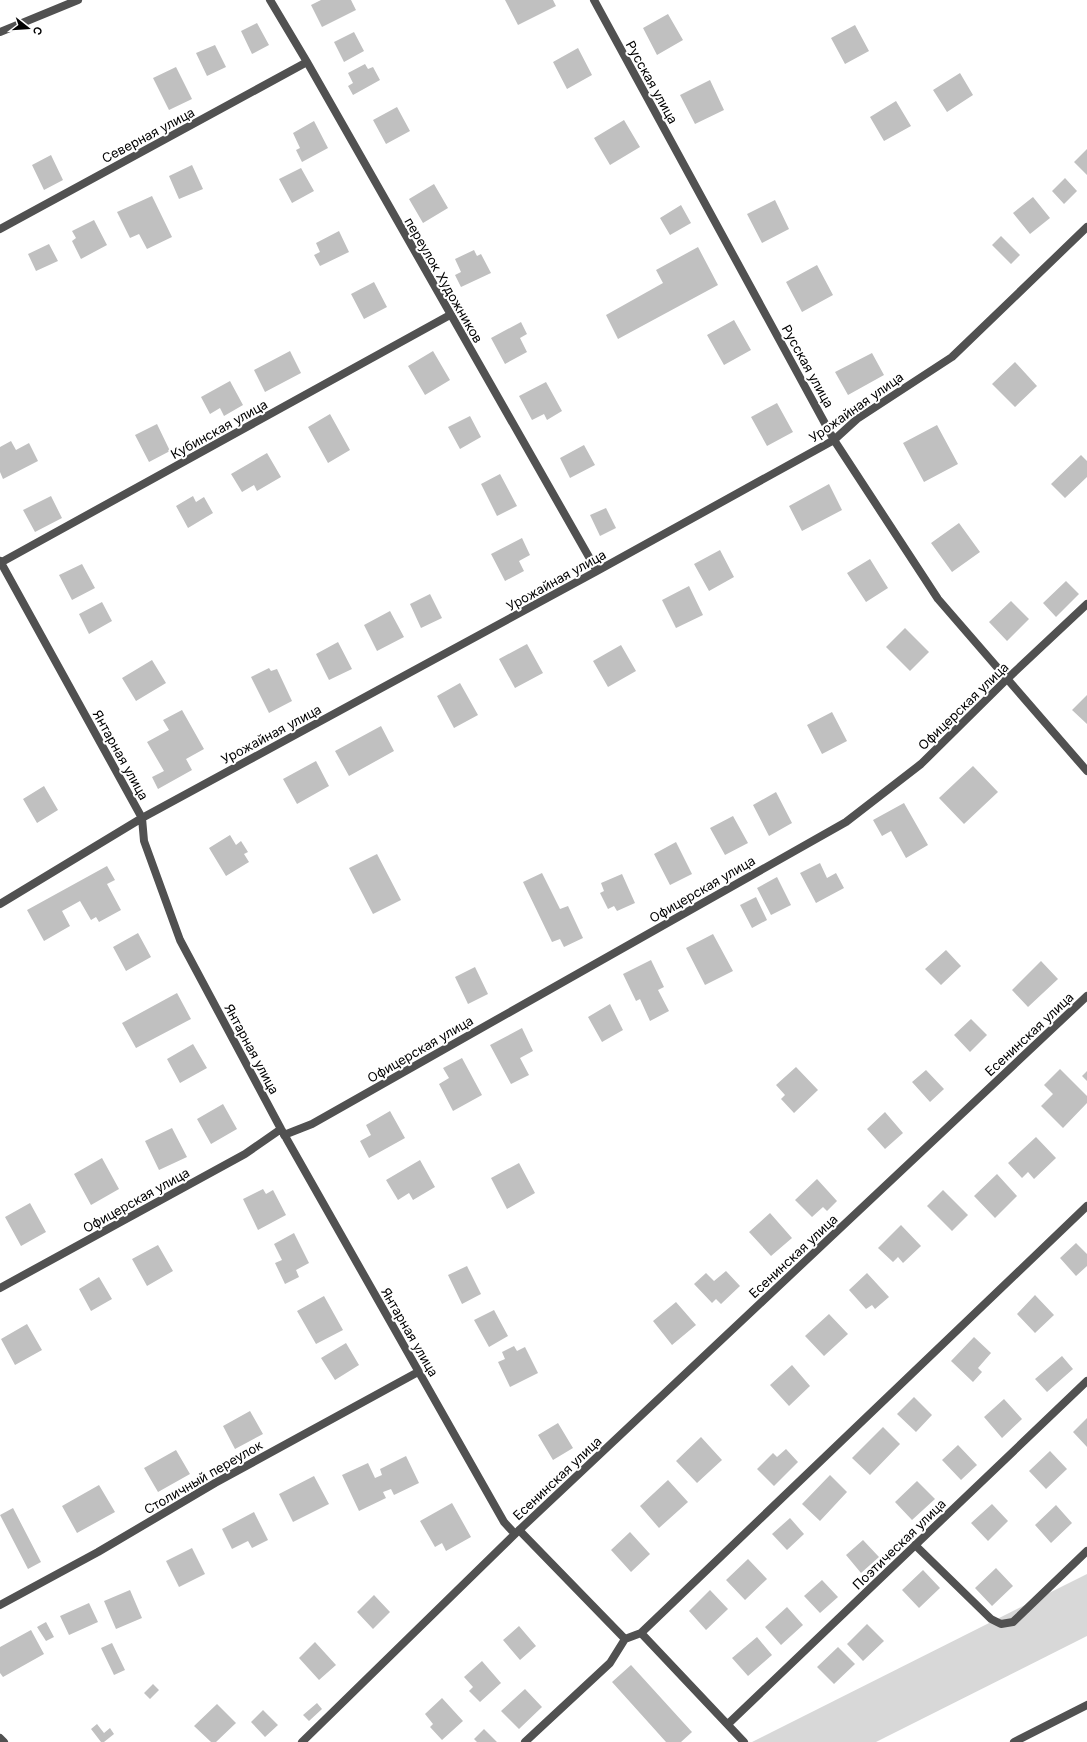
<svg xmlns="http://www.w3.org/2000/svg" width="1087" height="1742" font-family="Inter,sans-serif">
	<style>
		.green { fill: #d8d8d8 }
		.building { fill: #c0c0c0 }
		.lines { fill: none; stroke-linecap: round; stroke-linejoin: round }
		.street { stroke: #515151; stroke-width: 8 }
		.labels { text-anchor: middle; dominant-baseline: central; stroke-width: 4; stroke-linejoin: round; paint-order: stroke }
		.street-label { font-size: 13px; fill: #000; stroke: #fff }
	</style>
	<rect width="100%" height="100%" fill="#fff"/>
	<path class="green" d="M1087,1574V1636L876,1742H752Z"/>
	<path class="building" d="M321,0H351L356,10L322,27L311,5Z
		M505,0H553L556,6L518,25Z
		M668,14L683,40L657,55L643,28Z
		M257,23L269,45L252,54L241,31Z
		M855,25L869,51L845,64L831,38Z
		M354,32L364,51L344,62L334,42Z
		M215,45L226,67L207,76L196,53Z
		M578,48L592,75L567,89L553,62Z
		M365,64L368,69L373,67L380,80L353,95L348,86L353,83L348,73Z
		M176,67L192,99L169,110L153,78Z
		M960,73L973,95L947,112L933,90Z
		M710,80L724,110L695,124L680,95Z
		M896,101L911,126L884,141L870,117Z
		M397,107L410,131L386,144L373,120Z
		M624,120L640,147L610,165L594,138Z
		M314,121L328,148L302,162L296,150L300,148L293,133Z
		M1087,149V175L1074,162Z
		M51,155L63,180L44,190L32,165Z
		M192,165L203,189L179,199L169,176Z
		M301,168L314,191L292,203L279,179Z
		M1065,178L1077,191L1064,204L1052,191Z
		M434,184L448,208L423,223L409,199Z
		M152,196L172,237L147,249L139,234L130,238L117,212Z
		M1033,197L1050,218L1030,234L1013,213Z
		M775,200L789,229L762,243L747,214Z
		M681,205L691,223L670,235L660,218Z
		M94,220L107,245L81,259L72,241L76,238L72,231Z
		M339,231L349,252L320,266L314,255L320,252L316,243Z
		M1001,236L1020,255L1011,264L992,245Z
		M49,244L58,261L36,271L28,254Z
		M698,247L718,285L618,339L606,315L663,283L656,270Z
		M474,250L477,256L481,254L491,273L461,287L455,275L461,272L455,259Z
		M817,265L833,295L802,312L786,282Z
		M374,282L387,307L364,319L351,294Z
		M734,320L751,350L724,365L707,335Z
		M521,322L527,334L520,338L527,352L505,364L491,338Z
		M290,351L301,373L265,392L254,370Z
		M433,351L450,380L425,395L408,366Z
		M872,353L884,375L848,395L835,372Z
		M1015,362L1037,386L1015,407L992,384Z
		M230,381L243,405L224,416L220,408L210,414L201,397Z
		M546,382L562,411L547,420L544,414L532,420L519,396Z
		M777,403L793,432L767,446L751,417Z
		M330,414L350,450L328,463L308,427Z
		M470,416L481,437L460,449L448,427Z
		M157,424L170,451L149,462L135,435Z
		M937,425L958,464L924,482L903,443Z
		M11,441L16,450L29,443L38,461L3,479L0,472V447Z
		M584,445L595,465L570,478L560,458Z
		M267,453L281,477L257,491L254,485L242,492L231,474Z
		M1081,455L1087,461V477L1065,498L1051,484Z
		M500,474L517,506L497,516L481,484Z
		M829,484L842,510L802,531L789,506Z
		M51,496L62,518L35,532L23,510Z
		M193,496L196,502L204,497L213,513L188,528L176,506Z
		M606,508L616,528L600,536L590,515Z
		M959,523L980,552L952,572L931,543Z
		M522,538L530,555L519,561L524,571L505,581L491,554Z
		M720,550L734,577L709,591L694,564Z
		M870,559L888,588L866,602L847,573Z
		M82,564L95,588L72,600L59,575Z
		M1066,581L1079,594L1056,617L1043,603Z
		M689,586L703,615L676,628L662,600Z
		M430,594L442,618L421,628L410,604Z
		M1011,601L1029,619L1007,641L989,622Z
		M102,602L112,621L89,634L79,614Z
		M390,611L404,637L377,651L364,625Z
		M905,628L929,652L910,671L886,647Z
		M338,642L352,669L329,680L316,654Z
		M527,644L543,673L515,688L499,659Z
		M621,645L636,671L608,687L593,661Z
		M152,660L166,683L136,701L122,678Z
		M269,668L271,671L277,669L292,701L269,713L251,677Z
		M460,683L478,715L454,728L437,696Z
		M1087,695V724L1072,710Z
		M182,710L204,749L186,759L192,770L158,789L152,777L164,771L147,742L169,730L163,720Z
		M832,712L847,741L822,754L807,725Z
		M381,726L394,751L349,776L335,751Z
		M316,761L329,786L297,804L283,779Z
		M973,766L998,792L964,824L939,798Z
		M44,786L58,810L37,823L23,799Z
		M776,792L792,823L769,836L753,805Z
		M904,803L928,845L906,858L891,831L882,836L873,820Z
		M733,816L748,843L725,855L710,828Z
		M230,835L236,845L241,841L248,852L244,854L249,862L226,876L209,848Z
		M676,842L692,874L670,885L654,854Z
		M377,854L401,900L373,914L349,868Z
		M820,863L827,878L836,873L844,888L816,903L800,873Z
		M107,866L115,880L107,884L121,910L99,922L96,917L91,920L80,901L62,911L70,926L44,941L27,910Z
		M542,873L560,909L568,906L583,938L564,947L560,939L552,942L523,882Z
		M622,874L635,903L617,911L614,906L608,909L600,893L604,891L601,883Z
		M777,877L791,905L771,915L757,888Z
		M756,897L767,920L752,928L740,905Z
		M138,933L151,957L126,971L113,947Z
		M713,934L733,971L705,985L686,948Z
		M946,950L961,966L941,985L925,969Z
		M651,960L664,987L658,990L669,1011L650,1021L640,999L636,1001L623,974Z
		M1041,961L1058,979L1028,1007L1012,990Z
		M475,967L488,994L468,1004L455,977Z
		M177,993L191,1019L136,1048L122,1023Z
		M610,1004L623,1030L602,1042L588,1017Z
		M971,1019L987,1035L970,1052L954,1035Z
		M522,1028L533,1051L520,1058L529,1075L511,1084L490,1045Z
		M193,1044L207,1068L180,1083L167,1059Z
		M462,1058L482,1095L453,1111L439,1084L449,1078L443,1068Z
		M796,1067L818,1090L794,1113L781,1099L785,1095L776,1085Z
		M1060,1069L1087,1096V1103L1063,1128L1041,1106L1053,1094L1044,1085Z
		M926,1070L944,1089L930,1102L912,1082Z
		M1087,1071V1081L1082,1076Z
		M223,1104L237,1129L211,1144L197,1119Z
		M390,1111L405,1138L369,1158L360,1141L371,1135L366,1125Z
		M885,1112L903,1133L885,1149L867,1129Z
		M172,1128L187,1157L159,1170L145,1141Z
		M1036,1137L1056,1158L1034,1179L1028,1172L1022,1178L1008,1163Z
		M102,1158L119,1189L91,1205L74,1174Z
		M420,1160L435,1187L413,1200L409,1193L398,1200L386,1180Z
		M519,1163L535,1193L507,1209L491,1178Z
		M997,1174L1017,1196L995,1218L974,1196Z
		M817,1179L837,1201L827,1211L823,1207L812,1217L795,1200Z
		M263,1189L266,1194L273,1190L286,1215L258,1230L243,1199Z
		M943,1190L968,1215L952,1231L927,1206Z
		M30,1203L46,1232L21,1246L5,1217Z
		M770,1213L792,1238L771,1256L749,1232Z
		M901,1225L921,1246L903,1263L898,1257L893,1262L878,1248Z
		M294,1233L309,1263L296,1270L299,1277L285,1284L275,1263L282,1260L274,1244Z
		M1076,1243L1087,1254V1266L1076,1276L1060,1258Z
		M158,1245L173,1271L147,1286L132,1259Z
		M467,1266L481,1294L462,1304L448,1275Z
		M726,1271L740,1286L721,1304L716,1299L712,1303L694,1284L706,1273L714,1281Z
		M867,1273L889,1297L875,1309L872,1305L866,1309L849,1290Z
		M99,1277L112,1299L91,1311L79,1289Z
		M1035,1295L1054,1315L1035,1333L1017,1314Z
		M324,1296L343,1330L316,1344L297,1311Z
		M676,1302L696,1325L672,1345L653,1321Z
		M494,1310L508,1336L489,1347L474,1320Z
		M829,1314L848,1334L824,1356L805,1336Z
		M27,1324L42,1350L15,1365L1,1339Z
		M974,1337L991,1353L978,1368L982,1372L973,1382L951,1361Z
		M346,1343L359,1365L335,1380L321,1358Z
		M514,1346L517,1351L525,1347L538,1373L510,1387L498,1362L505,1359L502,1352Z
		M1062,1356L1073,1369L1047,1392L1035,1379Z
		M792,1365L810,1386L789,1406L770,1385Z
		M914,1397L932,1415L916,1432L897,1414Z
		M1004,1399L1022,1419L1002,1438L984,1417Z
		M250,1411L263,1434L235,1449L223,1426Z
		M1087,1418V1447L1073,1432Z
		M558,1423L573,1448L553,1460L538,1435Z
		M883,1427L900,1444L870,1475L852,1458Z
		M701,1437L722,1460L697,1483L676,1461Z
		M958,1445L977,1465L961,1480L942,1460Z
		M786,1449L798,1462L774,1486L757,1469L773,1453L777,1457Z
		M176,1450L190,1474L158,1492L144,1468Z
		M1050,1451L1067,1469L1046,1489L1029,1471Z
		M406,1456L419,1483L394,1495L391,1489L383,1492L386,1498L359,1511L342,1475L368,1463L375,1478L382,1475L380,1469Z
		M830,1475L847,1492L820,1521L802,1504Z
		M314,1476L329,1504L293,1522L279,1494Z
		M668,1480L688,1502L659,1528L640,1506Z
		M917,1481L935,1499L912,1520L895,1502Z
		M99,1485L115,1512L77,1533L62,1506Z
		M452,1503L471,1537L446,1551L442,1543L435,1547L420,1521Z
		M992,1504L1008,1521L988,1541L971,1523Z
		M1056,1505L1072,1523L1051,1543L1035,1525Z
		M13,1508L41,1562L28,1569L0,1515Z
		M254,1512L268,1540L252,1548L248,1541L232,1549L222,1529Z
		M790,1518L804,1534L787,1550L772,1534Z
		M630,1532L650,1554L631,1572L611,1550Z
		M863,1540L879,1557L861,1573L846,1555Z
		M192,1548L205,1574L179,1587L166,1561Z
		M748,1559L767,1579L745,1600L726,1580Z
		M996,1568L1013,1586L992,1606L975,1588Z
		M923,1570L940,1588L919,1608L902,1590Z
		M822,1580L838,1597L820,1613L804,1596Z
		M130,1590L142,1618L116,1629L104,1601Z
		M710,1590L728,1609L706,1630L689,1611Z
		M374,1595L390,1612L373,1629L357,1612Z
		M89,1603L98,1622L69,1635L60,1616Z
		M787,1607L803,1625L781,1645L765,1627Z
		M46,1622L54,1637L46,1641L37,1627Z
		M867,1624L884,1641L863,1661L847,1644Z
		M519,1626L536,1646L520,1660L503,1640Z
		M31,1630L44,1654L3,1677L0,1673V1647Z
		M757,1637L772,1655L748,1676L732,1658Z
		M315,1642L336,1665L319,1680L299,1658Z
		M112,1643L125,1670L114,1675L101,1648Z
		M838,1647L855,1664L834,1684L817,1667Z
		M482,1661L501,1683L480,1702L469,1691L473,1687L464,1677Z
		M631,1665L692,1732L681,1742H666L612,1682Z
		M153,1684L159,1690L150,1699L144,1693Z
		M525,1689L542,1707L519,1729L501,1711Z
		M442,1698L463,1721L442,1740L430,1727L433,1724L425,1714Z
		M317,1703L322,1709L309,1721L303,1715Z
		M217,1704L236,1723L216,1742H211L194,1726Z
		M263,1710L278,1725L265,1737L251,1722Z
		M97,1724L104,1733L110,1728L114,1734L104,1742H101L91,1729Z
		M484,1729L497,1742H477L474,1739Z"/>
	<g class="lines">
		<path class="street" d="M270,0L307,62L597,571
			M594,0L834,440L938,599L1087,771
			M0,32L78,0
			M0,229L307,62
			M0,561L142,818L144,841L180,940L281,1129L504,1522L515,1534
			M0,563L450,315
			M0,904L142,818L597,571L834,440L857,419L952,357L1087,227
			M284,1135L312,1124L846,822L921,764L1007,679L1087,604
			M0,1288L245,1154L281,1129
			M519,1530L625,1639
			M915,1545L991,1619L1001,1624L1013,1622L1087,1551
			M0,1605L98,1552L215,1483L418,1372
			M641,1633L744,1742
			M728,1724L1087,1381
			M0,1738L4,1742
			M302,1742L515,1534L1087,996
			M525,1742L610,1663L625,1639L641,1633L1087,1206
			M1014,1742L1087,1705"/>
	</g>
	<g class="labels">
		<g class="street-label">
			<text transform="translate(652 82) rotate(61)">Русская улица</text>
			<text transform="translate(148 135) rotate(-28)">Северная улица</text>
			<text transform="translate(444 280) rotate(60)">переулок Художников</text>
			<text transform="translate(808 366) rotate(61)">Русская улица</text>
			<text transform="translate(856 407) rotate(-35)">Урожайная улица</text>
			<text transform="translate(219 429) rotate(-29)">Кубинская улица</text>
			<text transform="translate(556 580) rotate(-29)">Урожайная улица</text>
			<text transform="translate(963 706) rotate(-44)">Офицерская улица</text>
			<text transform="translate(271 734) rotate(-28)">Урожайная улица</text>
			<text transform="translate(121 755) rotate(61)">Янтарная улица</text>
			<text transform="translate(702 889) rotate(-30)">Офицерская улица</text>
			<text transform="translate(1029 1034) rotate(-43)">Есенинская улица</text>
			<text transform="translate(252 1049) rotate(62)">Янтарная улица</text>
			<text transform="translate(420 1049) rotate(-30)">Офицерская улица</text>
			<text transform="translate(136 1200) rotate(-29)">Офицерская улица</text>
			<text transform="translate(793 1256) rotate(-43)">Есенинская улица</text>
			<text transform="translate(410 1332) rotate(60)">Янтарная улица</text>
			<text transform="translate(203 1477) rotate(-30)">Столичный переулок</text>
			<text transform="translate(557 1478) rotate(-43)">Есенинская улица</text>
			<text transform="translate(899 1544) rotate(-44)">Поэтическая улица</text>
		</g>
	</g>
	<g transform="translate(28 28) rotate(107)" stroke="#ffffff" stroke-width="3" paint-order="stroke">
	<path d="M0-3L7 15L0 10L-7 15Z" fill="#000000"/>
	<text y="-6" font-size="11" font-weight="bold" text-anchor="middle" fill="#000000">С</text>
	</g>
</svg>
